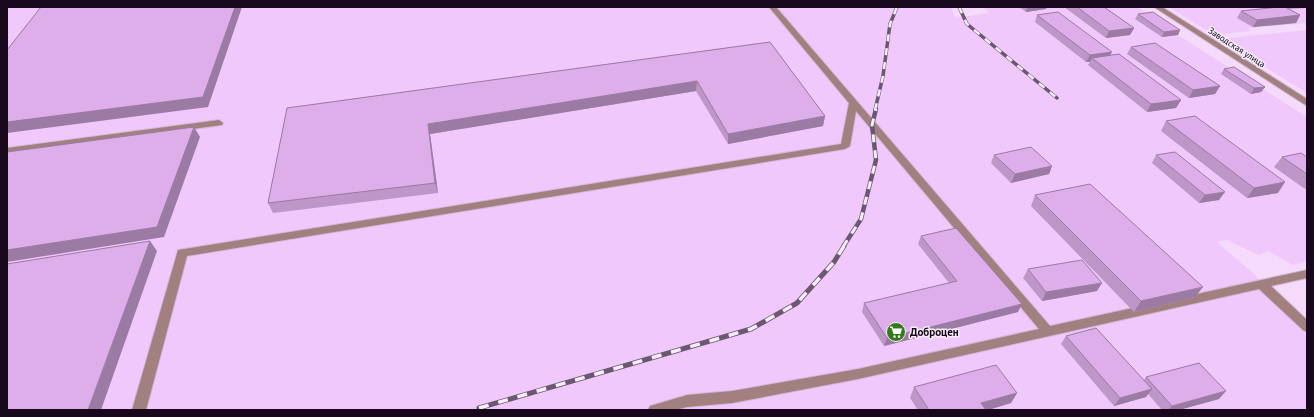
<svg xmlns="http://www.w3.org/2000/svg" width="1314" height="417" font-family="'PT Sans',sans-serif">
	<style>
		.built { fill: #f0c8fb }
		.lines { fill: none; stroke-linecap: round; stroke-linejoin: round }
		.minor-casing { stroke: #d2b8d8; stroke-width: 2 }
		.minor { fill: #a2807f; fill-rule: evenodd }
		.rail-far2-casing { stroke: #6b5770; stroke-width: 3.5 }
		.rail-far1-casing { stroke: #6b5770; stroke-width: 4.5 }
		.rail-casing { stroke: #6b5770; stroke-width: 5 }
		.rail-far2 { stroke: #f7eefa; stroke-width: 2.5; stroke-dasharray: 7; stroke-linecap: butt }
		.rail-far1 { stroke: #f7eefa; stroke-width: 3; stroke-dasharray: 8; stroke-linecap: butt }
		.rail { stroke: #f7eefa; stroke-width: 3.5; stroke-dasharray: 10; stroke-linecap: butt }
		.wall { fill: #be96c8 }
		.shaded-wall { fill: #9b7aa3 }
		.building { fill: #ddaee9; stroke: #9b7aa3 }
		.labels { text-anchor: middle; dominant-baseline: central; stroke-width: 3; stroke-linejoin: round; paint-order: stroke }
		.far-street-label { font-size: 9px; fill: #18081c; stroke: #f7eefa }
		.poi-label { font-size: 11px; font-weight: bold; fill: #18081c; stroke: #f7eefa; text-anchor: start }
	</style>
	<rect width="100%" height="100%" fill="#f5dafc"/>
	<path class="built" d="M7,7H951L955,18L989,13L983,7H1138L1151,18L1307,117V261L1293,265L1268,251L1258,255L1227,240L1217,242L1254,274L1287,315L1307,335V410H7Z
		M1169,7H1307V23L1249,28L1250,31L1214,35Z
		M1307,30V93L1220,39Z"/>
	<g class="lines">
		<defs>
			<path id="minor" d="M769,7H776L1050,326L1307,270V278L1271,286L1307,320V332L1303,330L1259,289L858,379L732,403L687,407L675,410H648L650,406L687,395L732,391L858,369L1039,329L856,111L850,146L845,149L187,256L146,410H132L178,250L841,144L849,103Z
				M1154,7H1162L1307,99V106Z
				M219,120L223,123L222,125L7,154V148Z"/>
		</defs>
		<use href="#minor" class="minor-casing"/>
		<use href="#minor" class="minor"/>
		<defs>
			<path id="rail-far2" d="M959,7L967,24L1057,98
				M875,110L883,76L890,24L897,7"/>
			<path id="rail-far1" d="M843,247L861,219L876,160L872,125L876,109"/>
			<path id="rail" d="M479,408L751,329L797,303L834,262L844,246"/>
		</defs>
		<use href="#rail-far2" class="rail-far2-casing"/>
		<use href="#rail-far1" class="rail-far1-casing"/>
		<use href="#rail" class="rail-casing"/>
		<use href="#rail-far2" class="rail-far2"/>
		<use href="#rail-far1" class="rail-far1"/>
		<use href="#rail" class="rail"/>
	</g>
	<path class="wall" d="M1019,7H1047L1046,9L1026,12Z
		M1064,7H1104L1134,28L1130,35L1106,38Z
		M1279,7H1307V8L1289,9L1300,15L1296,23L1253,27L1237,18L1241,11Z
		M1138,14L1180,30L1178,35L1162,37L1135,19Z
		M1037,15L1110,55L1181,100L1176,108L1147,112L1088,65L1090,62H1086L1035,22Z
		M770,42L825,116L823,126L728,144L696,91L430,134L438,193L273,213L268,203L287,108Z
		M1131,47L1220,86L1215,94L1189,98L1127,54Z
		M1224,69L1265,87L1261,92L1251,94L1221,74Z
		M1166,121L1278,193L1247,198L1161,131Z
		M994,155L1052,166L1049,174L1011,183L991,163Z
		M1156,155L1219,200L1199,203L1152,163Z
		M1282,157H1307V188L1305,189L1274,167Z
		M1035,195L1195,297L1134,312L1031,206Z
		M921,236L1018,312L884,346L862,312L864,303L949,283L918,244Z
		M1028,269L1097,291L1042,301L1023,278Z
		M1066,336L1144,380L1146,377L1219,399L1179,410H1162L1148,394L1146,397L1114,406L1061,344Z
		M914,387L1017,393L1011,403L988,410H918L910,398Z"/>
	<path class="shaded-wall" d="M235,7H242L208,107L7,133V122Z
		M1027,7H1047L1046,9L1026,12Z
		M1300,15L1296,23L1253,27L1257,20Z
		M1134,28L1130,35L1106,38L1109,31Z
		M1180,30L1178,35L1162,37L1164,32Z
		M1112,52L1108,59L1092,58L1090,62H1086L1090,55Z
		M697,81L696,91L430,134L438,193L435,183L428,124Z
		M1220,86L1215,94L1189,98L1193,90Z
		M1265,87L1261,92L1251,94L1254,88Z
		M1181,100L1176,108L1147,112L1151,104Z
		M825,116L823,126L728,144V134Z
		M194,127L200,137L164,237L7,262V250Z
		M1052,166L1049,174L1011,183L1015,174Z
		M1285,182L1278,193L1247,198L1254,188Z
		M1225,192L1219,200L1199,203L1205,195Z
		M150,241L157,251L101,410H88Z
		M1102,283L1097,291L1042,301L1046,292Z
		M1203,287L1195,297L1134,312L1141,301Z
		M1022,304L1018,312L884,346L887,338Z
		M1152,389L1146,397L1114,406L1120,398Z
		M1226,391L1219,399L1179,410H1168L1172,406Z
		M1017,393L1011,403L988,410H977L981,403Z"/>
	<path class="building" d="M41,7H235L203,97L7,122V50Z
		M1077,7H1104L1134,28L1109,31Z
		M1279,7H1285L1300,15L1257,20L1241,11Z
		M1058,12L1112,52L1090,55L1037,15Z
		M1153,12L1180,30L1164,32L1138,14Z
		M770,42L825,116L728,134L697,81L428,124L435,183L268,203L287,108Z
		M1155,43L1220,86L1193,90L1131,47Z
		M1119,54L1181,100L1151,104L1092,58Z
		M1234,67L1265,87L1254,88L1224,69Z
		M1195,116L1285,182L1254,188L1166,121Z
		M194,127L157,227L7,250V152Z
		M1031,147L1052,166L1015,174L994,155Z
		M1175,152L1225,192L1205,195L1156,155Z
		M1301,153L1307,157V174L1282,157Z
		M1090,184L1203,287L1141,301L1035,195Z
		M956,228L1022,304L887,338L864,303L957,281L921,236Z
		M150,241L88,410H7V264Z
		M1082,260L1102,283L1046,292L1028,269Z
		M1096,328L1152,389L1120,398L1066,336Z
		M1199,363L1226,391L1172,406L1146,377Z
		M996,365L1017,393L981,403L986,410H929L914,387Z"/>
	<defs>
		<symbol id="supermarket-disc" viewBox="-11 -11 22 22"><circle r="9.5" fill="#347a1d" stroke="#f7eefa"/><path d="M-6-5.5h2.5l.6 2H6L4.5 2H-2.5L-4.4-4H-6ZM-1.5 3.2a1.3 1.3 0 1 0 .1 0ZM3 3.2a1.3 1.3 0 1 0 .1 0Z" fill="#fff"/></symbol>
	</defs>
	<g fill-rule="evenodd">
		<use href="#supermarket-disc" x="885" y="321" width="22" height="22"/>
	</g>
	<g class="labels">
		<g class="far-street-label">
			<text transform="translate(1237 47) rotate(33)">Заводская улица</text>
		</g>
		<g class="poi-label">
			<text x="910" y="332">Доброцен</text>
		</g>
	</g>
	<rect width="1314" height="417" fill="none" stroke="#18081c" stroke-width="16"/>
</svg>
